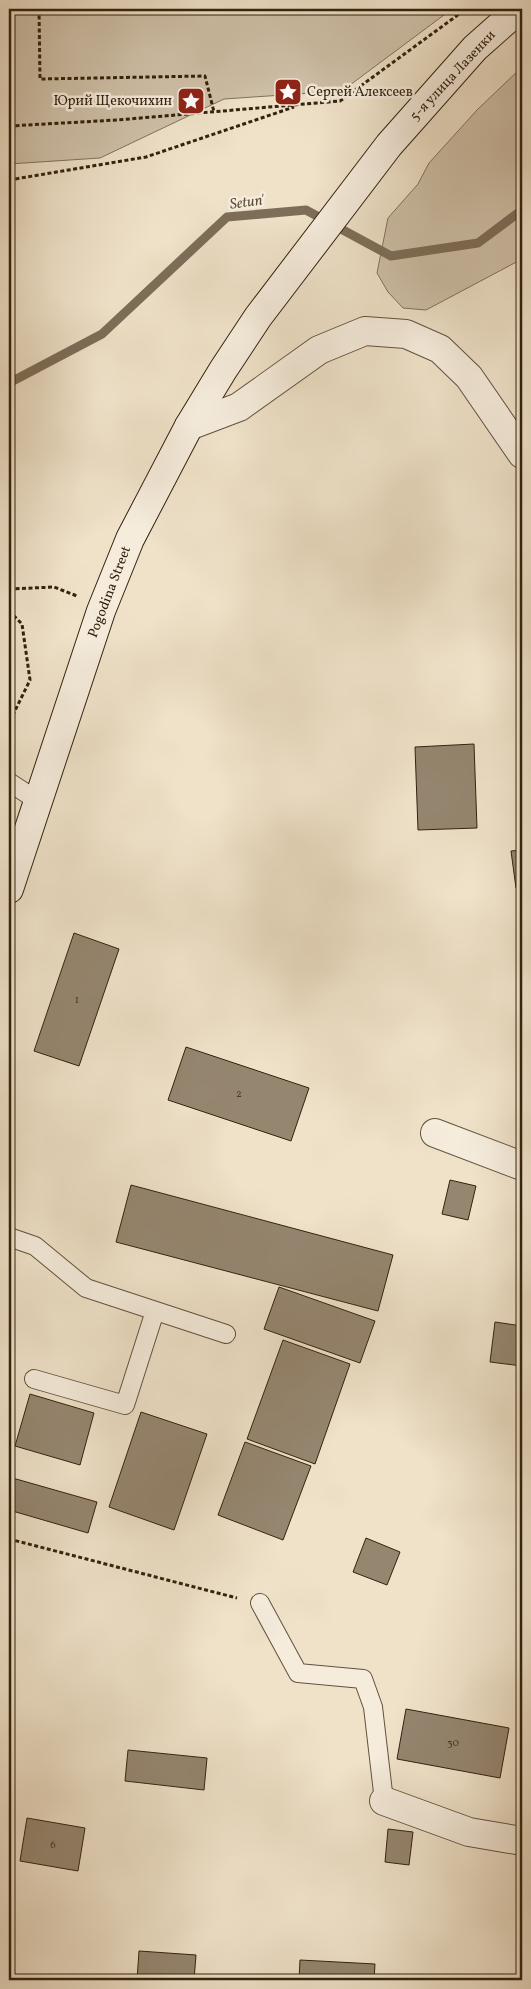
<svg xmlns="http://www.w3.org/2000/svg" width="531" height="1989" font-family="Vollkorn,serif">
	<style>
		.green { fill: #cfc1a9; stroke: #81725c }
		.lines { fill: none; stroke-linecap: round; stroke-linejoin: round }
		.stream { stroke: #7d6e59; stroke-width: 9 }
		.building { fill: #958670; stroke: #33220f }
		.lane-casing { stroke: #62523e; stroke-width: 20 }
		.street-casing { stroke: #62523e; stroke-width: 30 }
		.secondary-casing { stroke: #33220f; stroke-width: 30 }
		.path { stroke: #33220f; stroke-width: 3; stroke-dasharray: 4 2.5; stroke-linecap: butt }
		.lane { stroke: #f5ecdc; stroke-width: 18 }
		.street { stroke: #f5ecdc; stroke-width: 28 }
		.secondary { stroke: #f5ecdc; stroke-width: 28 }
		.labels { text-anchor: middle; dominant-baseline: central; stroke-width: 5; stroke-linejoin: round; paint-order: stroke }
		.number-label { font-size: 11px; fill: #4c3b27 }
		.street-label { font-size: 14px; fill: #33220f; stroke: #f5ecdc }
		.poi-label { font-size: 14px; fill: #33220f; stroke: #f5ecdc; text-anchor: start }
		.water-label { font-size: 15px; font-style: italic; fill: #5e4e3a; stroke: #f5ecdc }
	</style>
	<rect width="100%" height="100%" fill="#efe2c9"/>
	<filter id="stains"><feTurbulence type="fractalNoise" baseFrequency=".004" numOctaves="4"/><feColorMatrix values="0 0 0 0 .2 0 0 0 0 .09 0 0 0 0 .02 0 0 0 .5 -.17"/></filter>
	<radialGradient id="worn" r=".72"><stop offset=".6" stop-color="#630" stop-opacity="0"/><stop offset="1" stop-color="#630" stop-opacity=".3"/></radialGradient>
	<path class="green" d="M9,9H452L342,91L224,99L100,158L9,164Z
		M522,67V259L426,310L403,308L388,292L377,273L388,218L418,184L429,163L477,110Z"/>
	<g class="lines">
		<path class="stream" d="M9,383L102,334L227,217L306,210L391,256L478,243L522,210"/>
	</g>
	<path class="building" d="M474,744L477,828L418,830L415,747Z
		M522,850V887L516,888L511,851Z
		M74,933L119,949L79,1066L34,1051Z
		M186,1047L309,1088L291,1141L168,1100Z
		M450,1180L476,1186L468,1220L442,1214Z
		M131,1185L393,1255L378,1311L116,1242Z
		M279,1287L375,1321L360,1363L264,1329Z
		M495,1322L522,1326V1366L490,1362Z
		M283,1340L350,1364L315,1464L247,1439Z
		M30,1394L94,1413L80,1465L15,1446Z
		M141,1412L207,1434L174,1530L109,1507Z
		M245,1442L311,1466L283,1540L218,1515Z
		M9,1477L97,1502L88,1533L9,1510Z
		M366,1538L400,1552L387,1585L353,1572Z
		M406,1709L509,1728L500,1778L397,1759Z
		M128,1750L207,1758L204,1790L125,1781Z
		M27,1818L85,1828L78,1871L20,1861Z
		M388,1829L413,1832L409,1865L385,1862Z
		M139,1951L196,1955L194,1980H137Z
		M300,1960L375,1964L374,1980H299Z"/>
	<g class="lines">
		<defs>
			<path id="lane" d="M9,782L38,801
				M9,1237L35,1246L86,1288L226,1334
				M34,1379L125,1405L155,1311
				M260,1603L298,1673L363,1679L373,1707L384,1801"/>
			<path id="street" d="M189,426L239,407L319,350L365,331L406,334L440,349L469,377L522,454
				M435,1133L522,1166
				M384,1801L469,1832L522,1841"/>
			<path id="secondary" d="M9,889L101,611L130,539L189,426L223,370L258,317L389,145L475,48L519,9"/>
		</defs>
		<use href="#lane" class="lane-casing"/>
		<use href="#street" class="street-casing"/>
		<use href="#secondary" class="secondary-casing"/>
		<path class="path" d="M39,9L40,79L205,76L214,112
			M9,126L117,120L340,101L466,9
			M9,180L146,157L294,107
			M9,589L54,587L77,596
			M9,611L22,624L30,680L9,723
			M9,1539L237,1598"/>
		<use href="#lane" class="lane"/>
		<use href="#street" class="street"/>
		<use href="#secondary" class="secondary"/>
	</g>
	<defs>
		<symbol id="sight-square" viewBox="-11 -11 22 22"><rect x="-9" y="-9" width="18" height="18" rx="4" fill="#8f2418" stroke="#f5ecdc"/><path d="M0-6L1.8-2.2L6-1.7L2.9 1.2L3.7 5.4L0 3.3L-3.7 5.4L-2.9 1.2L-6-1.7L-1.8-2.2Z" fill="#fff"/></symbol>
	</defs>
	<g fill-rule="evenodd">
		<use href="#sight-square" x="272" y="76" width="32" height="32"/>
		<use href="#sight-square" x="175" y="85" width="32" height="32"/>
	</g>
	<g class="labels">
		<g class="number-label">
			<text x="77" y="1000">1</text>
			<text x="239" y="1094">2</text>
			<text x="453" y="1743">30</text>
			<text x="53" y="1845">6</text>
		</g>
		<g class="street-label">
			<text transform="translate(453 76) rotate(-47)">5-я улица Лазенки</text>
			<text transform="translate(110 592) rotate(-69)">Pogodina Street</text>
		</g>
		<g class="poi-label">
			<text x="307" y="92">Сергей Алексеев</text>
			<text x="172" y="101" text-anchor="end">Юрий Щекочихин</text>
		</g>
		<g class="water-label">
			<text transform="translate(247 203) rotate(-8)">Setun'</text>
		</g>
	</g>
	<rect width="531" height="1989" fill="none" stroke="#efe2c9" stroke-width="30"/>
	<rect x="10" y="10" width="511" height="1969" fill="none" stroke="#33220f" stroke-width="2.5"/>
	<rect x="15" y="15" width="501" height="1959" fill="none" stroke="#33220f"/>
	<rect width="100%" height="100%" filter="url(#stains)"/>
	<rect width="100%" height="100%" fill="url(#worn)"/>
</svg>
